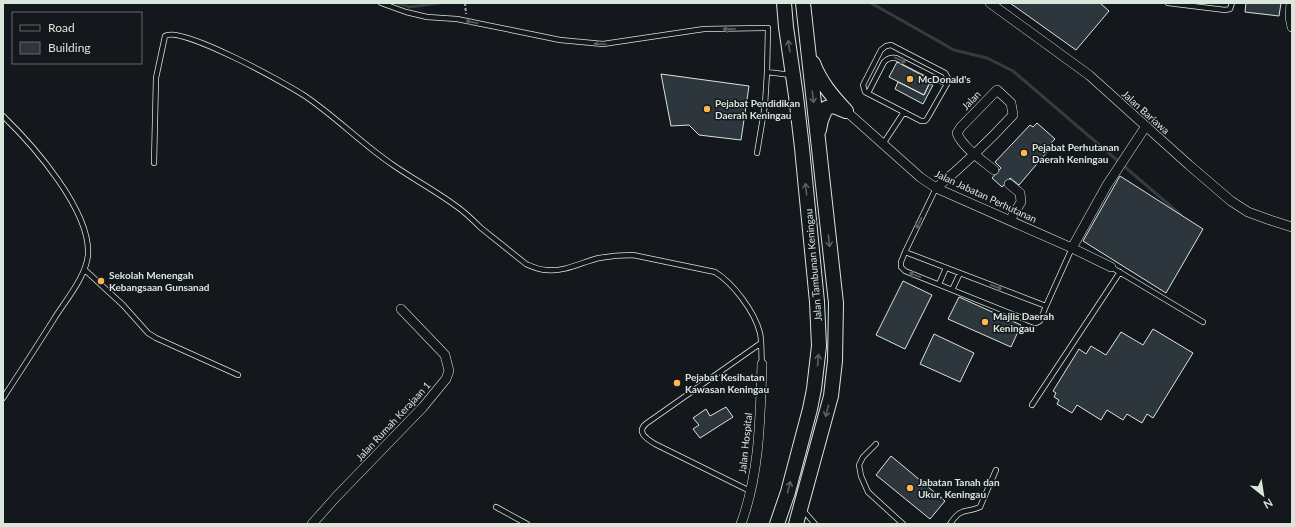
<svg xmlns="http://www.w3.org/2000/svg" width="1295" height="527" font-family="Lato,sans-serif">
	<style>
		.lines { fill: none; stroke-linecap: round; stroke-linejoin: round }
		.stream { stroke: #363b3e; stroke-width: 3 }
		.building { fill: #2c363c; stroke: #d8e6dc }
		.lane-casing { stroke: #d8e6dc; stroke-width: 6 }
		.street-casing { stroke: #d8e6dc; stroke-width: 10 }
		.primary-casing { stroke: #d8e6dc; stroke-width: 16 }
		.path { stroke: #9da8a2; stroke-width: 2; stroke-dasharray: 3 2; stroke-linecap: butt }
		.lane { stroke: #14181c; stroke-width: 4.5 }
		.street { stroke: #14181c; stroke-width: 9 }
		.primary { stroke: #14181c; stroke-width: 14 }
		.oneway { stroke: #59605f }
		.poi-dot { fill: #ffb74d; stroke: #14181c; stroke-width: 1.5 }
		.labels { text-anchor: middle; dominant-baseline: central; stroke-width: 3; stroke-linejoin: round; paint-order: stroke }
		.poi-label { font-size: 10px; font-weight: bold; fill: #d8e6dc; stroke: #14181c; text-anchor: start }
		.street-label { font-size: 10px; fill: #d8e6dc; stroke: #14181c }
	</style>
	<rect width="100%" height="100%" fill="#14181c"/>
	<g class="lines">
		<path class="stream" d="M397,3L410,7L438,3
			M871,3L954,50L987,58L1013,71L1181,215"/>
	</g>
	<path class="building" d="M1010,3H1100L1109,11L1076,50Z
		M1246,3H1281L1279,16L1245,12Z
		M897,62L931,80L924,95L889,77Z
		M661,74L749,86L741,140L699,135L689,125L671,126Z
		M898,82L924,95L929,84L933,85L923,104L895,89Z
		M1037,123L1055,139L1051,143L1053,145L1019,185L1010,178L1002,187L992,178L1001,168L995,162L1030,125L1033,127Z
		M1120,176L1203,229L1166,293L1083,241Z
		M903,281L932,295L905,349L876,335Z
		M959,297L1021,325L1011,347L948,319Z
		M1153,329L1193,353L1153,418L1147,414L1142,423L1127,414L1123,420L1107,410L1101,420L1077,405L1072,413L1057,404L1059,400L1054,397L1056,393L1053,391L1079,349L1086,354L1091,346L1106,355L1121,332L1143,345Z
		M934,334L974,353L960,382L920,364Z
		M726,407L733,417L700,438L693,429L699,425L693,418L706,409L710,416Z
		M891,456L945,501L930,519L876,475Z"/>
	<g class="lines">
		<defs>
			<path id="lane" d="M381,3L406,12L427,17L457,19L560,40L603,44L704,29L768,28L767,72L765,105L757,153
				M1168,3L1225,10L1230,9L1232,3
				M891,45L945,73L948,78L947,84L927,119L925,121H921L865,92L863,85L881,50L886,46Z
				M767,72L791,75
				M868,93L884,62C888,58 891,57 896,58L947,84
				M3,116C34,146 91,211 88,255C86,277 65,301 54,319C37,346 20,372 3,398
				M883,144L904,112
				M154,163L156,78L165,36C181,25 287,84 305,96C336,117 362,144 393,165C413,179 436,191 456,206C465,212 473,220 481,228C496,240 511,252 526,264C533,267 539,270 547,270C565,272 582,262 599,258C610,256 622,255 633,255L715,272C733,283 755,312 760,333C762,342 761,354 762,364
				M936,188L905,252L1046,306L1072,248
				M905,252L901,262V267L905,271L1032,322L1036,323L1040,321L1046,306
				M1111,267L1203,322
				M85,270L123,305L148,333L156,338L238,375
				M939,284L946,268
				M952,290L960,273
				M1032,405L1120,272
				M876,444L863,457L859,465L861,476L868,492L903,524
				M750,491L655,444C647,439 635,432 647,423L761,343
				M496,507L527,524
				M802,509L815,524
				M950,524C962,506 965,514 980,507L996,470"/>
			<path id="street" d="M990,3L1089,75L1189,165L1231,201L1248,212L1270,220L1292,227
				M1291,3L1290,17L1292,27
				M846,111L920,177L936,188L1072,248L1111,267
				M1009,184L1020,193L1021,202L1010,220
				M936,188C964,165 989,141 1013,115L1011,103L997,90L961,127L957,133C962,147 983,161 994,170
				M1072,248L1107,185L1146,126
				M312,524L336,497L423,407L446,379L449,371L445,355L401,309
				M741,524C760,472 760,418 762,364"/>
			<path id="primary" d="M813,63C820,82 832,96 846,111
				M819,130L821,120L826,108L834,106L846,111
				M777,524L788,492L810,409L814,389L819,346L817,302L802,148L796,96L786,27L784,3
				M796,524L831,396L835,361L836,303L803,3"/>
		</defs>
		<use href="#lane" class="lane-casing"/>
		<use href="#street" class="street-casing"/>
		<use href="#primary" class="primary-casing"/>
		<path class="path" d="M465,3L466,14"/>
		<use href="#lane" class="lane"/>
		<use href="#street" class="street"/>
		<use href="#primary" class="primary"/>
	</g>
	<defs><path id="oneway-shaft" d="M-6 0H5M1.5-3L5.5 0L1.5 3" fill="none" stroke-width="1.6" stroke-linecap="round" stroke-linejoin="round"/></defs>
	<g class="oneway">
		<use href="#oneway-shaft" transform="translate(472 22) rotate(-168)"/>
		<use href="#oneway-shaft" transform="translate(729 29) rotate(179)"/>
		<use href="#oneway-shaft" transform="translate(600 44) rotate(-178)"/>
		<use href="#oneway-shaft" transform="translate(789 46) rotate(-99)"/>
		<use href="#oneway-shaft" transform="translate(900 60) rotate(24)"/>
		<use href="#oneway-shaft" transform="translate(813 97) rotate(83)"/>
		<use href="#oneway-shaft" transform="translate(806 189) rotate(-96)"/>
		<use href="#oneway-shaft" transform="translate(919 223) rotate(116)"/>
		<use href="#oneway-shaft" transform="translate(829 241) rotate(84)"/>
		<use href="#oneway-shaft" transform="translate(915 275) rotate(-158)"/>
		<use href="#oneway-shaft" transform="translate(996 287) rotate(21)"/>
		<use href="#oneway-shaft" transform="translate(818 360) rotate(-86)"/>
		<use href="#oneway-shaft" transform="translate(827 411) rotate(105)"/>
		<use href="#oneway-shaft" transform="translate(789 487) rotate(-75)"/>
	</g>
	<g class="poi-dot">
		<circle cx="910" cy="79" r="4"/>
		<circle cx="707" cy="109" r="4"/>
		<circle cx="1024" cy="153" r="4"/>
		<circle cx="101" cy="281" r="4"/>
		<circle cx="985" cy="322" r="4"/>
		<circle cx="677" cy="383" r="4"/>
		<circle cx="910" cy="488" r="4"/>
	</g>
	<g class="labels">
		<g class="poi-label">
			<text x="918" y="79">McDonald's</text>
			<text x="715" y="103">Pejabat Pendidikan<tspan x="715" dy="12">Daerah Keningau</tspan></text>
			<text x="1032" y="147">Pejabat Perhutanan<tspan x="1032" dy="12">Daerah Keningau</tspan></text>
			<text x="109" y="275">Sekolah Menengah<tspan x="109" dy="12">Kebangsaan Gunsanad</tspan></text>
			<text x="993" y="316">Majlis Daerah<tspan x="993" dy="12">Keningau</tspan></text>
			<text x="685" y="377">Pejabat Kesihatan<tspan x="685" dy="12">Kawasan Keningau</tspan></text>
			<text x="918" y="482">Jabatan Tanah dan<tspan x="918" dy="12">Ukur, Keningau</tspan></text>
		</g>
		<g class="street-label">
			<text transform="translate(971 100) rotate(-46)">Jalan</text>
			<text transform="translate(1146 112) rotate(42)">Jalan Bariawa</text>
			<text transform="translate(986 196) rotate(25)">Jalan Jabatan Perhutanan</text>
			<text transform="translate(813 265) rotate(-95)">Jalan Tambunan Keningau</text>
			<text transform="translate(393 421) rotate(-47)">Jalan Rumah Kerajaan 1</text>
			<text transform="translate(745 443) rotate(-84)">Jalan Hospital</text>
		</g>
	</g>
	<rect width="1295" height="527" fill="none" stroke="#d8e6dc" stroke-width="8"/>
	<rect x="12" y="12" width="130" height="52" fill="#14181c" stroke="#626a69"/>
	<rect x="20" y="25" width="20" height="6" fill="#14181c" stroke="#626a69"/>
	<text x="48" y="32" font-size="12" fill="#d8e6dc">Road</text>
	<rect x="20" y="42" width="20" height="12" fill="#2c363c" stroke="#626a69"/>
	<text x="48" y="52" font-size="12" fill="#d8e6dc">Building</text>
	<g transform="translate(1263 495) rotate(150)" stroke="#14181c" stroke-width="3" paint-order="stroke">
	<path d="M0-3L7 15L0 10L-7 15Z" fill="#d8e6dc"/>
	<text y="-6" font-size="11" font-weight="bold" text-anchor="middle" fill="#d8e6dc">N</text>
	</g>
</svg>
